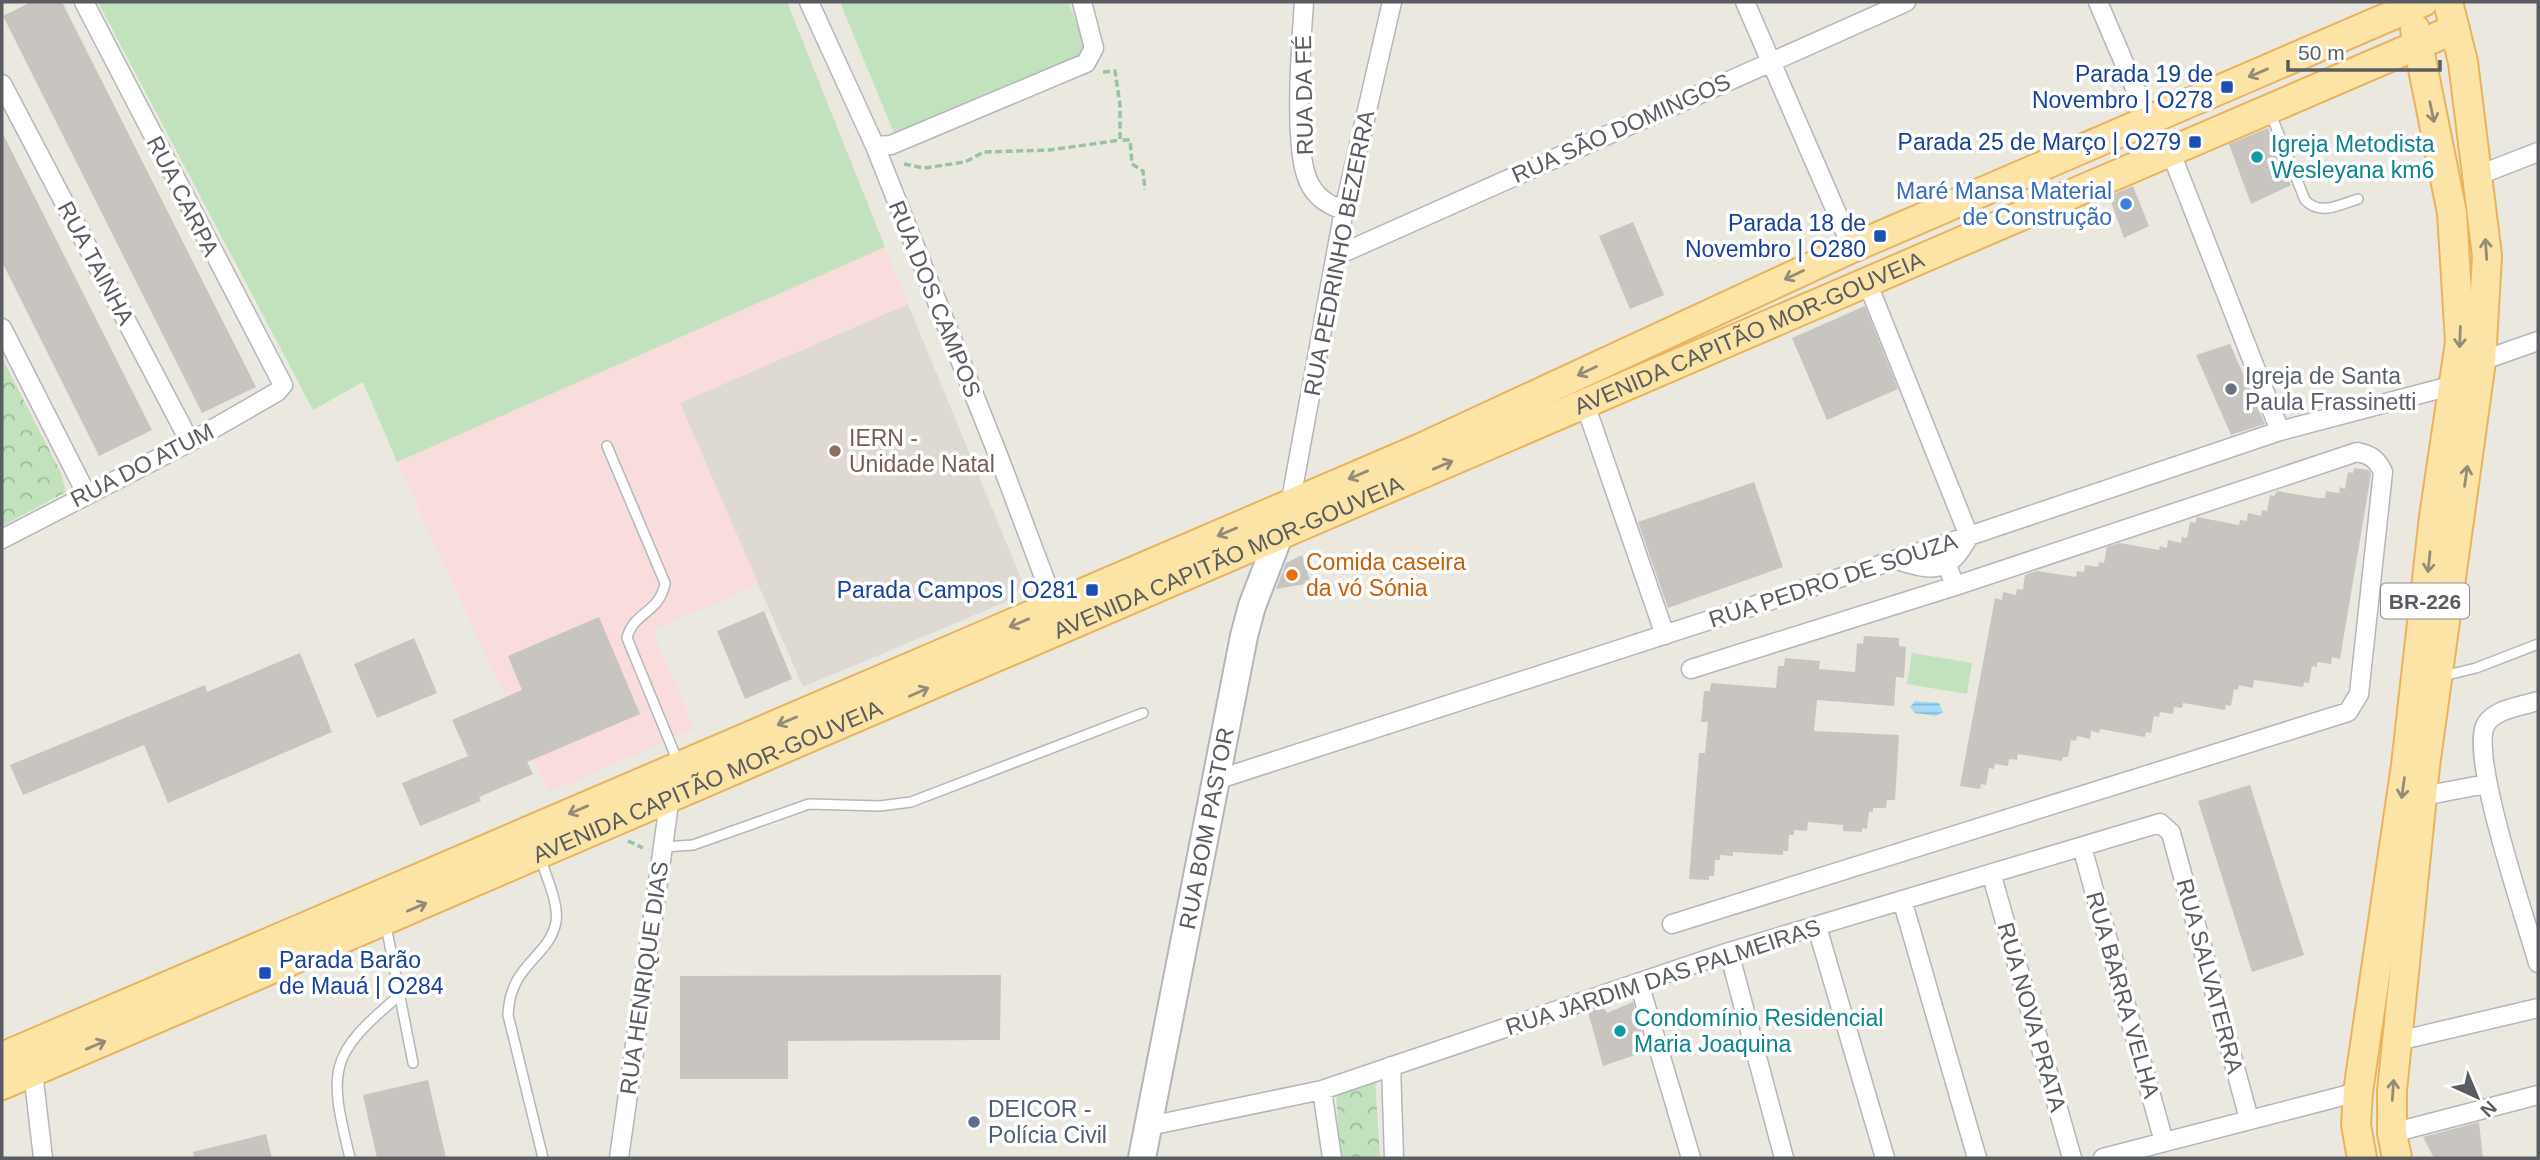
<svg xmlns="http://www.w3.org/2000/svg" width="2540" height="1160" font-family="Arial,sans-serif">
	<style>
		.education { fill: #ded9d1 }
		.medical { fill: #f9dcdc }
		.grass { fill: #c1e2bd }
		.park { fill: url(#park-crowns) }
		.water { fill: url(#water-rules) }
		.building { fill: #c8c5c0 }
		.lines { fill: none; stroke-linecap: round; stroke-linejoin: round }
		.service-casing { stroke: #b3b7bb; stroke-width: 12 }
		.minor-casing { stroke: #b3b7bb; stroke-width: 21 }
		.secondary-casing { stroke: #b2b6bb; stroke-width: 30 }
		.primary-casing { stroke: #eab35b; stroke-width: 32 }
		.path { stroke: #97c39f; stroke-width: 3.5; stroke-dasharray: 7 3.5; stroke-linecap: butt }
		.service { stroke: #fff; stroke-width: 9 }
		.minor { stroke: #fff; stroke-width: 18 }
		.secondary { stroke: #fff; stroke-width: 26 }
		.primary { stroke: #fbe4a6; stroke-width: 28 }
		.oneway { stroke: #928c79 }
		.transit-dot { fill: #1a4fb4; stroke: #fff; stroke-width: 2.5 }
		.culture-dot { fill: #0f9aa8; stroke: #fff; stroke-width: 2.5 }
		.shop-dot { fill: #3f7fe0; stroke: #fff; stroke-width: 2.5 }
		.worship-dot { fill: #6b7280; stroke: #fff; stroke-width: 2.5 }
		.education-dot { fill: #8d6e63; stroke: #fff; stroke-width: 2.5 }
		.food-dot { fill: #e8710a; stroke: #fff; stroke-width: 2.5 }
		.service-dot { fill: #5c6f8a; stroke: #fff; stroke-width: 2.5 }
		.labels { text-anchor: middle; dominant-baseline: central; stroke-width: 7; stroke-linejoin: round; paint-order: stroke }
		.shield { fill: #fff; stroke: #8b8e90; stroke-width: 2 }
		.shield-label { font-size: 21px; font-weight: bold; fill: #595d61 }
		.transit-label { font-size: 23px; fill: #164399; stroke: #fff; text-anchor: end }
		.street-label { font-size: 23px; fill: #595d61; stroke: #fff }
		.culture-label { font-size: 23px; fill: #0d838f; stroke: #fff; text-anchor: start }
		.shop-label { font-size: 23px; fill: #366cbe; stroke: #fff; text-anchor: end }
		.worship-label { font-size: 23px; fill: #5b616d; stroke: #fff; text-anchor: start }
		.education-label { font-size: 23px; fill: #785e54; stroke: #fff; text-anchor: start }
		.food-label { font-size: 23px; fill: #c56008; stroke: #fff; text-anchor: start }
		.service-label { font-size: 23px; fill: #4e5e75; stroke: #fff; text-anchor: start }
	</style>
	<defs>
		<pattern id="park-crowns" width="20" height="18" patternUnits="userSpaceOnUse" patternTransform="scale(1.75)"><rect width="20" height="18" fill="#c1e2bd"/><path d="M2 6a3 3 0 1 1 6 0M12 15a3 3 0 1 1 6 0" fill="none" stroke="#a0ba9d"/></pattern>
		<pattern id="water-rules" width="6" height="5" patternUnits="userSpaceOnUse" patternTransform="scale(1.75)"><rect width="6" height="5" fill="#a1ddfb"/><path d="M0 2.5h6" fill="none" stroke="#86b6cf"/></pattern>
	</defs>
	<rect width="100%" height="100%" fill="#ebe8e0"/>
	<path class="education" d="M908,304L1022,581L1015,598L803,687L679,403Z"/>
	<path class="medical" d="M885,247L908,304L680,403L759,585L652,630L695,729L549,792L397,462Z"/>
	<path class="grass" d="M98,2H787L885,247L397,462L363,382L313,410Z
		M840,2H1068L1089,51L894,133Z
		M1912,653L1972,663L1967,694L1907,684Z"/>
	<path class="park" d="M2,358L61,473L66,492L2,526Z
		M1375,1079L1380,1158H1340L1336,1091Z"/>
	<path class="water" d="M1915,701L1939,703L1943,712L1936,716L1915,713L1910,707Z"/>
	<path class="building" d="M31,2H62L256,387L202,413L3,16Z
		M2268,128L2291,185L2251,204L2229,144Z
		M2,132L152,430L99,456L2,262Z
		M2133,186L2149,226L2124,238L2109,196Z
		M1633,222L1664,295L1630,309L1599,236Z
		M1865,306L1898,389L1827,420L1792,338Z
		M2230,344L2265,424L2231,435L2196,355Z
		M2354,468L2369,470L2371,474L2340,659L2332,657L2331,664L2317,662V667L2312,666L2309,683L2304,682L2303,687L2254,680L2253,688L2239,685L2238,690L2234,689L2231,706L2226,705L2225,710L2183,703L2182,708L2174,707L2173,714L2160,712L2159,717L2154,716L2151,733L2146,732L2145,737L2100,729L2099,733L2091,731L2090,739L2077,736L2076,741L2071,740L2068,757H2063L2062,761L2018,754L2017,760L2009,759L2008,766L1995,764L1994,769L1989,768L1986,785L1981,784L1980,789L1960,786L1995,598L2002,600L2003,592L2016,595L2017,589L2023,590L2025,575L2037,571L2076,577L2077,571L2084,572L2085,565L2098,567L2099,562L2104,563L2107,547L2120,543L2159,550L2160,546L2167,548L2168,540L2181,543L2182,537L2187,538L2190,522L2195,523L2197,517L2239,525L2240,520L2247,521L2248,513L2261,516L2262,510L2267,511L2270,495L2274,496L2277,491L2318,498H2325L2326,491L2339,493L2340,487L2345,489L2348,472L2353,473Z
		M1754,482L1783,567L1668,608L1638,522Z
		M1302,555L1311,583L1276,589L1286,563Z
		M764,611L792,679L745,699L717,631Z
		M599,617L640,714L527,762L533,774L479,797L481,801L420,826L402,783L468,756L452,720L522,690L508,656Z
		M1864,636L1899,638V646L1906,647L1904,678L1896,677L1894,706L1817,700L1814,731L1899,735L1895,800H1887L1886,808H1873V812H1869L1867,829L1862,828V832L1843,831V825L1808,822L1807,831L1794,830V835H1789L1788,851H1783V855L1733,852V856L1720,855V860H1715L1714,876H1709V880L1689,879L1699,753H1705L1708,722H1701L1704,691H1710L1711,683L1776,688L1778,666H1784L1785,658L1820,661L1819,669L1855,672L1857,643L1863,644Z
		M414,638L437,693L377,718L354,664Z
		M300,653L332,732L168,803L144,745L23,795L10,765L205,685L207,692Z
		M2250,785L2304,955L2252,972L2198,801Z
		M1001,975L1000,1040L788,1041V1079H680V976Z
		M1633,1002L1647,1051L1603,1066L1588,1012L1603,1007L1607,1013Z
		M428,1080L446,1158H377L363,1095Z
		M2479,1122L2483,1158H2434L2423,1137Z
		M266,1134L272,1158H194L193,1152Z"/>
	<g class="lines">
		<defs>
			<path id="service" d="M2270,112L2305,200C2320,216 2339,205 2358,199
				M607,446L665,583C660,613 633,612 627,638L678,762
				M2443,676L2476,668L2538,644
				M663,847L693,845L809,804L880,806L911,802L1143,713
				M541,859C546,877 559,903 556,922C549,958 510,963 508,1015L543,1158
				M386,926L413,1063
				M350,1158C328,1069 328,1055 400,995"/>
			<path id="minor" d="M809,2L875,146L1000,460L1047,585L1048,610
				M1304,2C1301,44 1294,138 1306,175C1312,194 1326,205 1344,210
				M1745,2L1852,248
				M2098,2L2149,121
				M2,84L190,442
				M875,146L891,145L1086,63L1094,48L1082,2
				M2171,153L2280,431
				M2479,175L2538,152
				M1336,256L1906,2
				M1867,282L1969,536C1950,573 1934,572 1897,560
				M2,328L86,493
				M2481,361L2538,341
				M1585,404L1665,635
				M1290,505L1344,210L1392,2
				M2,539L190,442L277,392L283,385L84,2
				M1691,669L1955,586
				M2538,701C2522,706 2495,709 2486,724C2468,753 2527,923 2538,963
				M1213,781L1969,536L2280,431L2454,385
				M2423,796L2486,784
				M2082,847L2164,1142
				M1992,876L2072,1158
				M1903,903L1977,1158
				M1672,924L2348,712L2359,694L2383,472C2377,459 2371,455 2357,452L1955,586L1947,565
				M1817,927L1885,1158
				M1729,952L1784,1158
				M1639,983L1691,1158
				M2398,1041L2538,1008
				M1391,1066L1394,1158
				M33,1072L43,1158
				M1322,1090L1332,1158
				M1149,1126L1322,1090L1729,952L2160,823L2171,833L2249,1119
				M2392,1133L2538,1095
				M619,1158L670,797
				M2103,1158L2358,1092"/>
			<g id="secondary">
				<path id="s1" d="M1142,1158L1244,636L1252,606L1284,523"/>
			</g>
			<g id="primary">
				<path d="M2,1057L1423,447L1852,248L2423,2"/>
				<path id="s2" d="M2,1085L2455,29"/>
				<path d="M2362,1158L2356,1125L2358,1092L2406,765L2434,517L2460,342L2452,213L2415,29"/>
				<path d="M2397,1158L2392,1133V1091L2425,766L2481,361L2487,256L2463,62L2448,2"/>
			</g>
		</defs>
		<use href="#service" class="service-casing"/>
		<use href="#minor" class="minor-casing"/>
		<use href="#secondary" class="secondary-casing"/>
		<use href="#primary" class="primary-casing"/>
		<path class="path" d="M1103,72L1115,71L1120,105V140H1130L1132,164L1143,171L1145,190
			M904,164L924,168L965,162L984,152L1050,150L1120,140
			M628,841L643,848"/>
		<use href="#service" class="service"/>
		<use href="#minor" class="minor"/>
		<use href="#secondary" class="secondary"/>
		<use href="#primary" class="primary"/>
	</g>
	<defs><path id="oneway-shaft" d="M-6 0H5M1.5-3L5.5 0L1.5 3" fill="none" stroke-width="1.6" stroke-linecap="round" stroke-linejoin="round" transform="scale(1.75)"/></defs>
	<g class="oneway">
		<use href="#oneway-shaft" transform="translate(2258 73) rotate(157)"/>
		<use href="#oneway-shaft" transform="translate(2432 112) rotate(78)"/>
		<use href="#oneway-shaft" transform="translate(2486 249) rotate(-94)"/>
		<use href="#oneway-shaft" transform="translate(1794 275) rotate(155)"/>
		<use href="#oneway-shaft" transform="translate(2460 337) rotate(92)"/>
		<use href="#oneway-shaft" transform="translate(1587 371) rotate(155)"/>
		<use href="#oneway-shaft" transform="translate(1443 465) rotate(-23)"/>
		<use href="#oneway-shaft" transform="translate(1358 475) rotate(157)"/>
		<use href="#oneway-shaft" transform="translate(2466 476) rotate(-82)"/>
		<use href="#oneway-shaft" transform="translate(1227 532) rotate(157)"/>
		<use href="#oneway-shaft" transform="translate(2429 562) rotate(96)"/>
		<use href="#oneway-shaft" transform="translate(1019 623) rotate(157)"/>
		<use href="#oneway-shaft" transform="translate(919 692) rotate(-24)"/>
		<use href="#oneway-shaft" transform="translate(787 721) rotate(157)"/>
		<use href="#oneway-shaft" transform="translate(2403 788) rotate(98)"/>
		<use href="#oneway-shaft" transform="translate(578 810) rotate(157)"/>
		<use href="#oneway-shaft" transform="translate(417 907) rotate(-23)"/>
		<use href="#oneway-shaft" transform="translate(96 1045) rotate(-23)"/>
		<use href="#oneway-shaft" transform="translate(2393 1090) rotate(-86)"/>
	</g>
	<g class="transit-dot">
		<rect x="2220" y="80" width="14" height="14" rx="3.5"/>
		<rect x="2188" y="135" width="14" height="14" rx="3.5"/>
		<rect x="1873" y="229" width="14" height="14" rx="3.5"/>
		<rect x="1085" y="583" width="14" height="14" rx="3.5"/>
		<rect x="258" y="966" width="14" height="14" rx="3.5"/>
	</g>
	<g class="culture-dot">
		<circle cx="2257" cy="157" r="7"/>
		<circle cx="1620" cy="1031" r="7"/>
	</g>
	<circle class="shop-dot" cx="2126" cy="204" r="7"/>
	<circle class="worship-dot" cx="2231" cy="389" r="7"/>
	<circle class="education-dot" cx="835" cy="451" r="7"/>
	<circle class="food-dot" cx="1292" cy="575" r="7"/>
	<circle class="service-dot" cx="974" cy="1122" r="7"/>
	<g class="labels">
		<rect class="shield" x="2381" y="583.5" width="88" height="35" rx="5"/>
		<g class="shield-label">
			<text x="2425" y="601">BR-226</text>
		</g>
		<g class="transit-label">
			<text x="2213" y="74">Parada 19 de<tspan x="2213" dy="26">Novembro | O278</tspan></text>
			<text x="2181" y="142">Parada 25 de Março | O279</text>
			<text x="1866" y="223">Parada 18 de<tspan x="1866" dy="26">Novembro | O280</tspan></text>
			<text x="1078" y="590">Parada Campos | O281</text>
			<text x="279" y="960" text-anchor="start">Parada Barão<tspan x="279" dy="26">de Mauá | O284</tspan></text>
		</g>
		<g class="street-label">
			<text transform="translate(1304 95) rotate(-91)">RUA DA FÉ</text>
			<text transform="translate(1621 128) rotate(-24)">RUA SÃO DOMINGOS</text>
			<text transform="translate(183 196) rotate(63)">RUA CARPA</text>
			<text transform="translate(1339 253) rotate(-79)">RUA PEDRINHO BEZERRA</text>
			<text transform="translate(96 263) rotate(62)">RUA TAINHA</text>
			<text transform="translate(935 299) rotate(68)">RUA DOS CAMPOS</text>
			<text stroke="none"><textPath href="#s2" startOffset="1902">AVENIDA CAPITÃO MOR-GOUVEIA</textPath></text>
			<text transform="translate(142 465) rotate(-27)">RUA DO ATUM</text>
			<text stroke="none"><textPath href="#s2" startOffset="1335">AVENIDA CAPITÃO MOR-GOUVEIA</textPath></text>
			<text transform="translate(1833 580) rotate(-18)">RUA PEDRO DE SOUZA</text>
			<text stroke="none"><textPath href="#s2" startOffset="768">AVENIDA CAPITÃO MOR-GOUVEIA</textPath></text>
			<text stroke="none"><textPath href="#s1" startOffset="336">RUA BOM PASTOR</textPath></text>
			<text transform="translate(2210 976) rotate(75)">RUA SALVATERRA</text>
			<text transform="translate(1663 977) rotate(-18)">RUA JARDIM DAS PALMEIRAS</text>
			<text transform="translate(644 978) rotate(-82)">RUA HENRIQUE DIAS</text>
			<text transform="translate(2123 995) rotate(74)">RUA BARRA VELHA</text>
			<text transform="translate(2032 1017) rotate(74)">RUA NOVA PRATA</text>
		</g>
		<g class="culture-label">
			<text x="2271" y="144">Igreja Metodista<tspan x="2271" dy="26">Wesleyana km6</tspan></text>
			<text x="1634" y="1018">Condomínio Residencial<tspan x="1634" dy="26">Maria Joaquina</tspan></text>
		</g>
		<g class="shop-label">
			<text x="2112" y="191">Maré Mansa Material<tspan x="2112" dy="26">de Construção</tspan></text>
		</g>
		<g class="worship-label">
			<text x="2245" y="376">Igreja de Santa<tspan x="2245" dy="26">Paula Frassinetti</tspan></text>
		</g>
		<g class="education-label">
			<text x="849" y="438">IERN -<tspan x="849" dy="26">Unidade Natal</tspan></text>
		</g>
		<g class="food-label">
			<text x="1306" y="562">Comida caseira<tspan x="1306" dy="26">da vó Sónia</tspan></text>
		</g>
		<g class="service-label">
			<text x="988" y="1109">DEICOR -<tspan x="988" dy="26">Polícia Civil</tspan></text>
		</g>
	</g>
	<rect width="2540" height="1160" fill="none" stroke="#595d61" stroke-width="7"/>
	<g transform="translate(2477 1097) rotate(136)" stroke="#ffffff" stroke-width="5" paint-order="stroke">
	<path d="M0-5L12 26L0 18L-12 26Z" fill="#595d61"/>
	<text y="-10" font-size="19" font-weight="bold" text-anchor="middle" fill="#595d61">N</text>
	</g>
	<path d="M2288 60v10h152v-10" fill="none" stroke="#595d61" stroke-width="3.5"/>
	<text x="2298" y="60" font-size="21" fill="#595d61" stroke="#ffffff" stroke-width="5" paint-order="stroke">50 m</text>
</svg>
